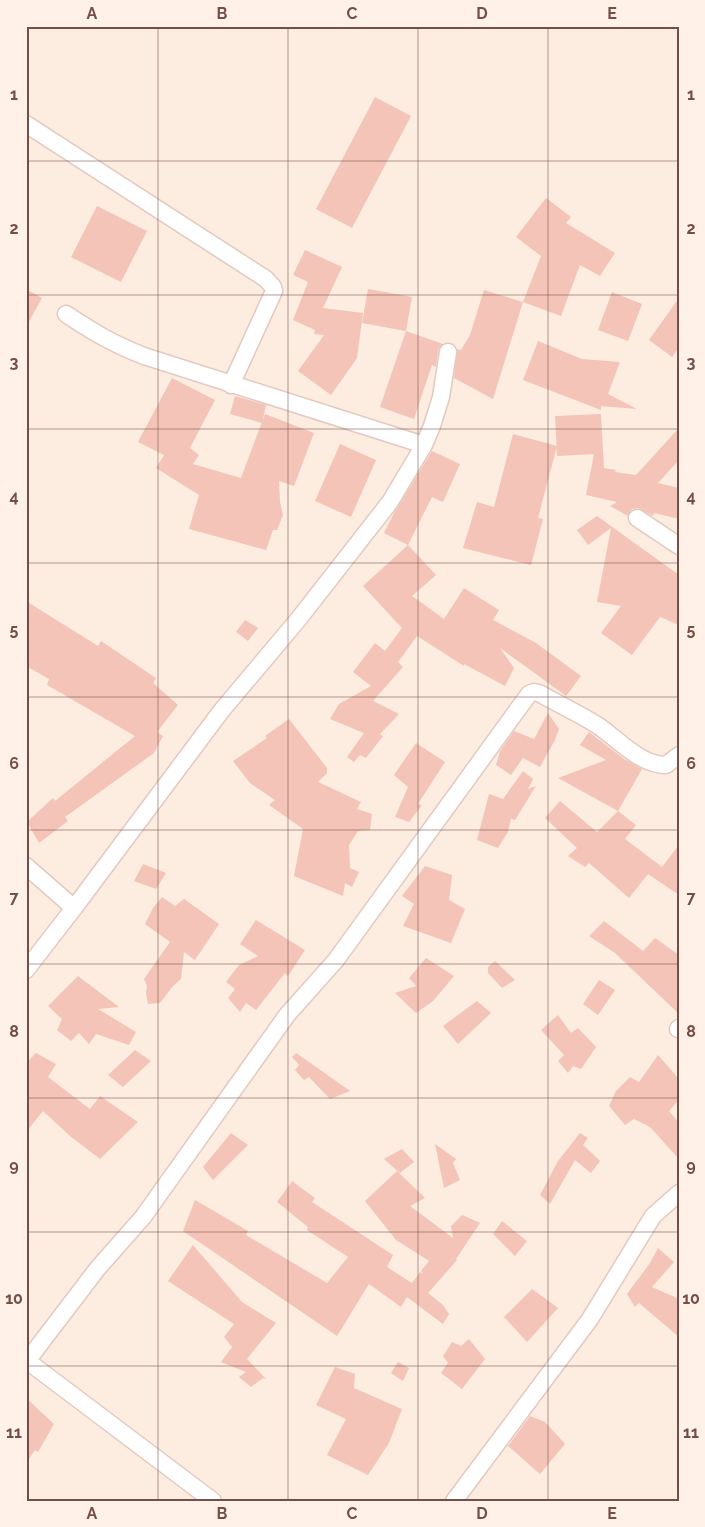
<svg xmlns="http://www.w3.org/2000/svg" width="705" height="1527" font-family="Raleway,sans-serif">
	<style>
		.building { fill: #f3c4b7 }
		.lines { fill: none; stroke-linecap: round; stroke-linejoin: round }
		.street-casing { stroke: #e3c9bf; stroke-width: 19 }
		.street { stroke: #fff; stroke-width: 16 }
		.grid { fill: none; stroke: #744f47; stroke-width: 1; stroke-opacity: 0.55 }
		.neatline { fill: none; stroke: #744f47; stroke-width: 2 }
		.grid-label { font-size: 16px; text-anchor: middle; font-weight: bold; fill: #744f47 }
	</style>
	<rect width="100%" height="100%" fill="#fdece0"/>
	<path class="building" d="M375,97L411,116L352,228L316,209Z
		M546,198L571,217L566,223L615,253L600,276L580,265L561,316L523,302L541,256L516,237Z
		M97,206L147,231L121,282L71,257Z
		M305,250L342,267L323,308L363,313L357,358L331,395L298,371L324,335L314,334L315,330L293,320L308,282L293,275Z
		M26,289L42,298L26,327Z
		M368,289L412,297L406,331L362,323Z
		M484,290L523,302L493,399L454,378L457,349L461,350L470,335Z
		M612,292L642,304L628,341L598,330Z
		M679,298V347L672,357L649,340Z
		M406,331L443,344L438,350L436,367L432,365L414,419L380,407Z
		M538,341L582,359L620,362L608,394L637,409L601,406V410L523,380Z
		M172,378L215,400L190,448L199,455L193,464L241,478L265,414L314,433L294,486L279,481L280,502L283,515L277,530H273L266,550L189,529L199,495L156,468L164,455L138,442Z
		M235,396L266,405L262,423L230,414Z
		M601,414L604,468L616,470L615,472L636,475L679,428V460L658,483L679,488V519L654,513L653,516L638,508L632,509L628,516L610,506L617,502L586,495L594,454L557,456L555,416Z
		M513,434L557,446L538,518L543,519L531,565L463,548L477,502L494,507Z
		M340,444L376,460L351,517L315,501Z
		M432,451L460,464L443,502L432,497L408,545L384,533L393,515Z
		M597,516L679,575V625L660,617L632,655L601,633L621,606L597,602L611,528L588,545L577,530Z
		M408,545L436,575L412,596L444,619L464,588L499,610L493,620L536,643L581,676L566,696L500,648L514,668L505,686L464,664V666L417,636L398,662L403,667L373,701L399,714L380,734L383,736L366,758L360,755L354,762L347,757L364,733L330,719L339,704L371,686L353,672L375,643L385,651L402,628L363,586Z
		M26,601L98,646L101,641L156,678L153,683L178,705L157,732L163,736L154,753L65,817L68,821L39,843L27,822L53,798L55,801L135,736L47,685L49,679L26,666Z
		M245,620L258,628L248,641L236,632Z
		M548,713L559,729L555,740L540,767L523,758L511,775L496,765L500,751L514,731L534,739Z
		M289,719L327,768V773L318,782L361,802L357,809L372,814L370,830L358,831L349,845L350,868L359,872L352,887L345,883L343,896L294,876L303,829L269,805L275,800L250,783L233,761L267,738L265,736Z
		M589,732L624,759L642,769L618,811L636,825L625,839L662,867L679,845V895L648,874L629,898L589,863L585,867L568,856L577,848L545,818L560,801L597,832L618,811L558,778L606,760L580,745Z
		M416,743L445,762L418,804L422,805L409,822L395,817L408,787L394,775Z
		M523,771L533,779L528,789L536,786L515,820L511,819L508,832L498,848L477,840L489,794L503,799Z
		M143,864L166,873L156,889L134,881Z
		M425,866L452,875L449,900L465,909L451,943L403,926L414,904L402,896Z
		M162,897L175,906L184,899L219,924L195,960L184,952L181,979L173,986L160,1003L148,1004L146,993L147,986L144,979L170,942L145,924L153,908Z
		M256,920L305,950L288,976L285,973L256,1010L246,1003L240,1012L228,998L235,989L226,982L239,965L258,956L240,944Z
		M604,921L643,951L655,938L679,955V1014L615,953L589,936Z
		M426,958L454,976L433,1001L416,1013L395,993L416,986L409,978Z
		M495,961L515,980L502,988L488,973V967Z
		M78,976L119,1007L98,1009L136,1032L129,1045L96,1034L89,1044L79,1033L71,1041L57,1030L62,1019L48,1006Z
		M599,980L615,990L598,1015L583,1004Z
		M477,1001L491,1013L458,1044L443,1026Z
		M558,1015L571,1033L578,1028L596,1047L581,1069L573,1066L568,1073L558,1061L564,1055L541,1030Z
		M135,1050L151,1061L123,1087L108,1075Z
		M36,1053L56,1064L48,1077L90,1109L100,1096L138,1122L100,1159L70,1136L43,1111L26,1132V1063Z
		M296,1053L319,1069L350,1091L330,1099L309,1077L304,1080L295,1070L299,1065L292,1057Z
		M658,1055L679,1079V1100L669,1111L679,1123V1159L650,1127L634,1119L625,1125L609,1106L616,1091L630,1077L639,1082Z
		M231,1133L248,1145L213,1180L203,1167Z
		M580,1133L588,1138L583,1145L600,1161L591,1173L575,1160L550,1204L540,1195L558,1161Z
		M435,1144L456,1159L453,1163L460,1180L444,1188Z
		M402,1149L414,1162L400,1173L384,1159Z
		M397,1171L425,1198L410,1206L453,1238L451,1226L462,1215L480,1223L456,1259L457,1260L428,1293L443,1305L449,1314L443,1324L407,1297L401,1307L369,1284L337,1336L183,1231L195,1200L248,1231L246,1235L327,1283L348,1257L307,1230L308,1227L277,1202L292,1181L315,1198L312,1202L393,1255L387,1267L412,1283L420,1272L424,1274L421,1271L429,1261L396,1240L365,1201Z
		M502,1221L527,1241L515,1256L493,1234Z
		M193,1245L242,1302L276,1323L247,1359L266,1379L263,1378L251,1387L239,1377L246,1372L221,1362L232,1347L224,1337L234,1324L168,1281Z
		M658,1248L674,1262L652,1287L679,1299V1337L639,1303L635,1307L627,1294L650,1263Z
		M532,1289L558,1308L527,1342L504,1317Z
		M469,1339L485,1359L462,1389L441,1373L448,1363L443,1356L452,1342L461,1346Z
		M398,1362L409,1368L403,1381L391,1373Z
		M335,1367L355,1374L354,1388L402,1409L389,1443L368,1475L327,1455L346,1419L316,1405Z
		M26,1398L54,1424L38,1452L35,1450L26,1463Z
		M530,1416L545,1422L565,1444L540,1474L508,1446Z"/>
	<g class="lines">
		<defs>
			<path id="street" d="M26,124L266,279L273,287L274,291L231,385
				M66,314C93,332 113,344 144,356L424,445
				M637,518L679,546
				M26,866L74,908L26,970
				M74,908L222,710L297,621L390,502L424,445L432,426L441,397L448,352
				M678,1029L679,1028
				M26,1360L213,1501
				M27,1361L98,1268L143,1217L287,1015L336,960L529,694L534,692L539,693C558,704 578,713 597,725C618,739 640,765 666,765L679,755
				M454,1501L590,1319L653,1216L679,1193"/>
		</defs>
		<use href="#street" class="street-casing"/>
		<use href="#street" class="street"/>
	</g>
	<path class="grid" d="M158,26V1501M288,26V1501M418,26V1501M548,26V1501M26,161H679M26,295H679M26,429H679M26,563H679M26,697H679M26,830H679M26,964H679M26,1098H679M26,1232H679M26,1366H679"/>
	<rect width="705" height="1527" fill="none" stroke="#fff1e7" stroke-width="55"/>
	<rect x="28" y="28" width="650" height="1472" class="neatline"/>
	<g class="grid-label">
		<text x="92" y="19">A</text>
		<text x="222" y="19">B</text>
		<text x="352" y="19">C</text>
		<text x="482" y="19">D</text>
		<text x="612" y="19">E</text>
		<text x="14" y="100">1</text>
		<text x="691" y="100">1</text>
		<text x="14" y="234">2</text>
		<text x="691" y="234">2</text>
		<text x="14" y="368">3</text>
		<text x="691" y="368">3</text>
		<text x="14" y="502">4</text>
		<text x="691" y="502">4</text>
		<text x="14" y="635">5</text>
		<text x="691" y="635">5</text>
		<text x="14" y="769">6</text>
		<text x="691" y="769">6</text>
		<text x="14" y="903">7</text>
		<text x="691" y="903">7</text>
		<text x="14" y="1037">8</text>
		<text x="691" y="1037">8</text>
		<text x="14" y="1171">9</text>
		<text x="691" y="1171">9</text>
		<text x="14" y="1304">10</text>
		<text x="691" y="1304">10</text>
		<text x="14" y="1438">11</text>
		<text x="691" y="1438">11</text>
		<text x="92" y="1519">A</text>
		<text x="222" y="1519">B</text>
		<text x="352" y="1519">C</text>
		<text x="482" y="1519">D</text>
		<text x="612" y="1519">E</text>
	</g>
</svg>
